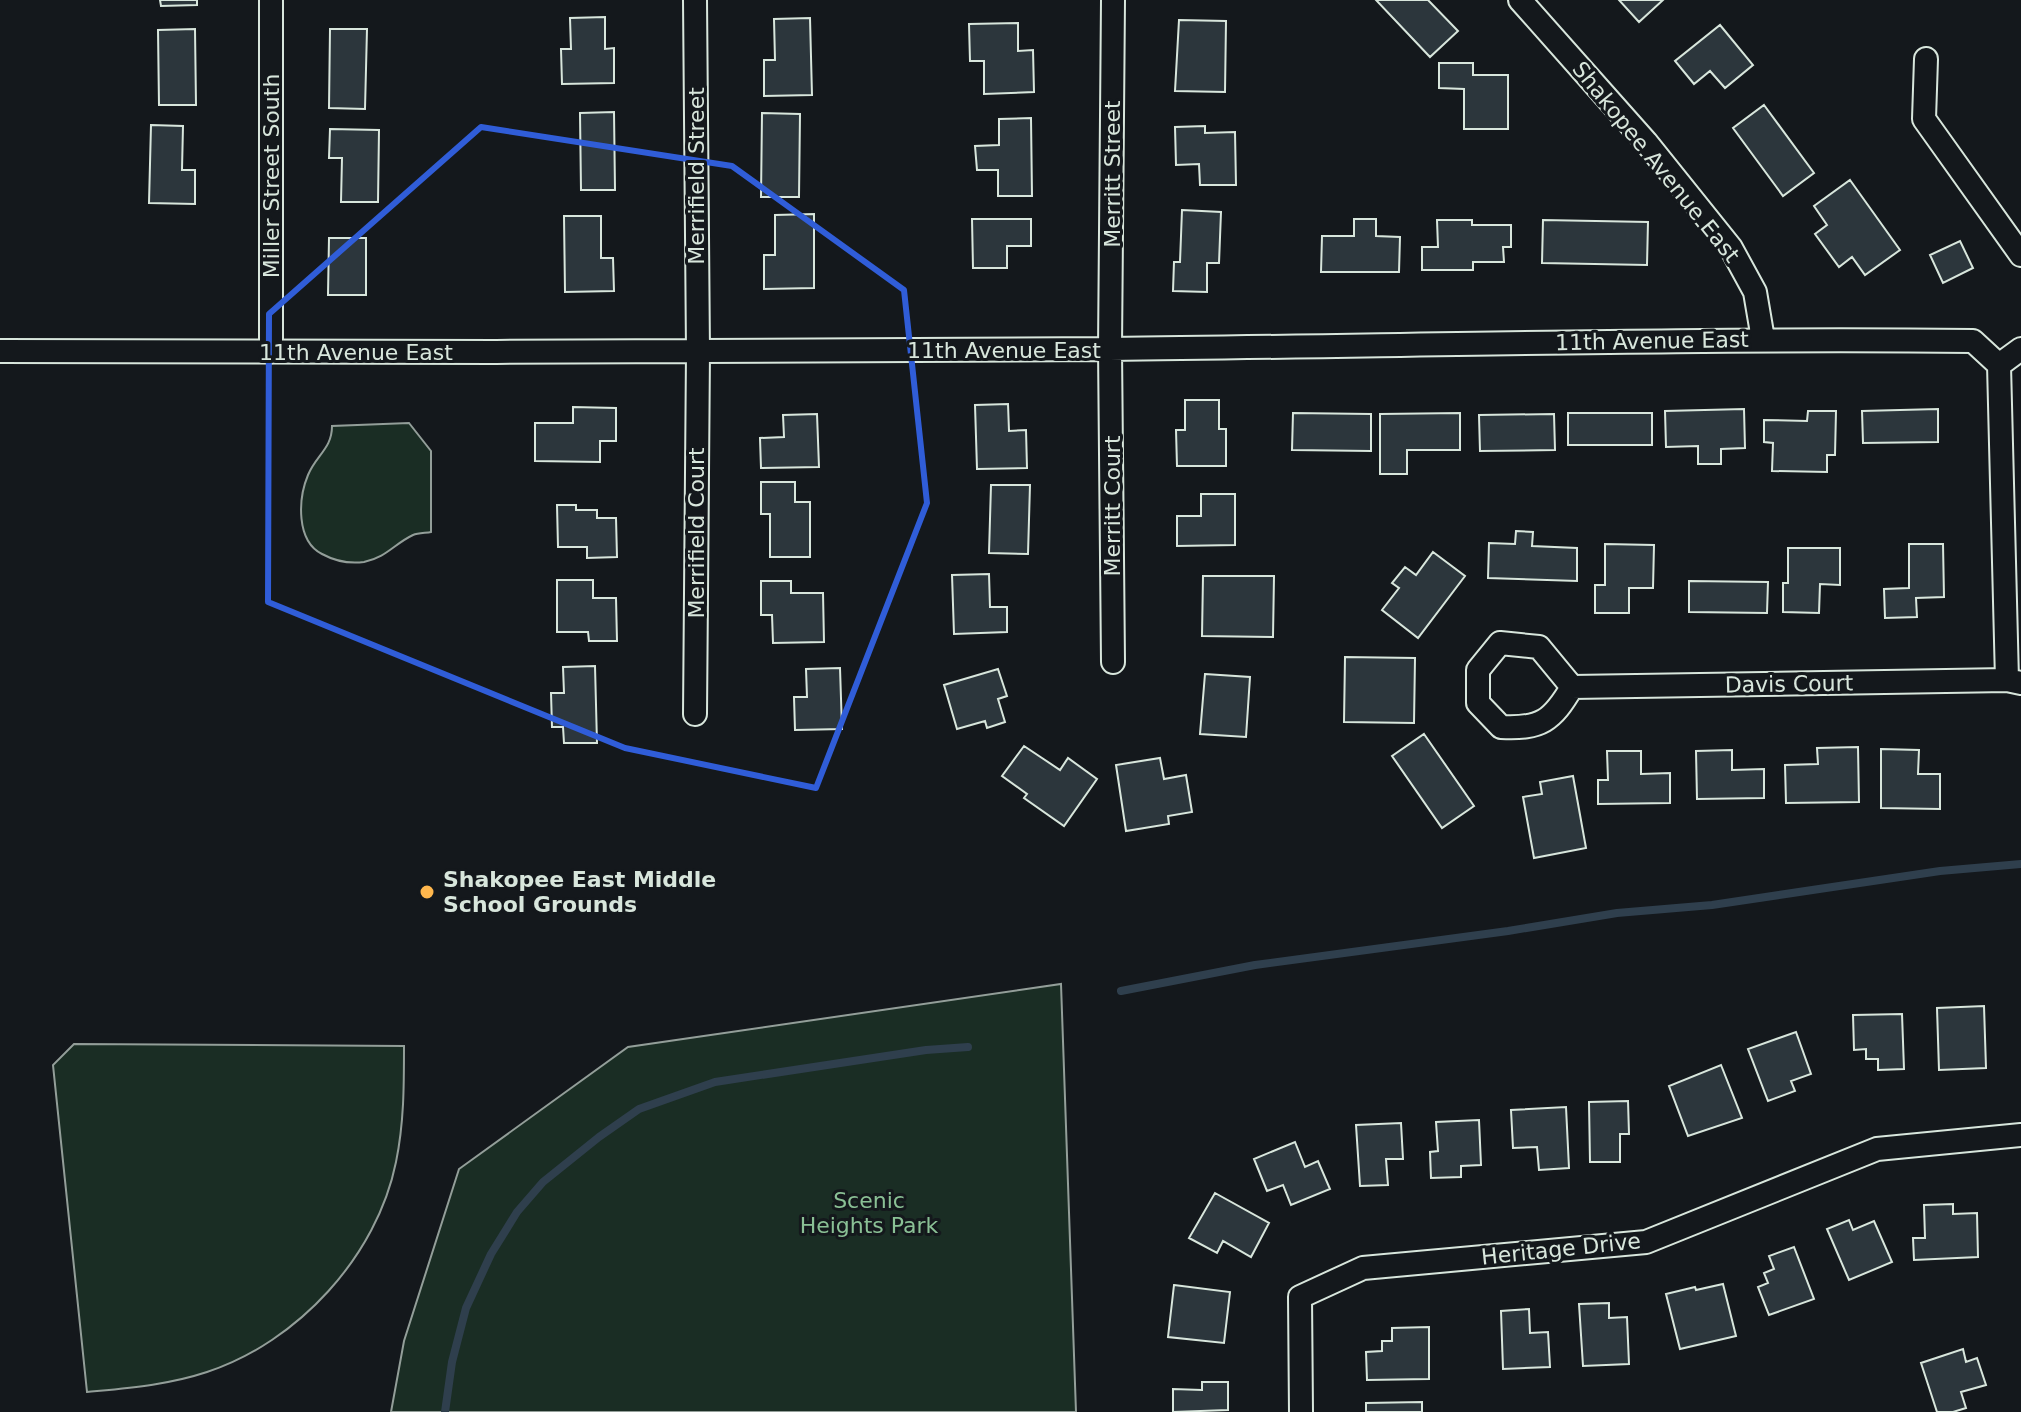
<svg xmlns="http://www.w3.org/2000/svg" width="2021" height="1412" font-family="'DejaVu Sans',sans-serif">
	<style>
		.green { fill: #1a2d24; stroke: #939e99; stroke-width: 2 }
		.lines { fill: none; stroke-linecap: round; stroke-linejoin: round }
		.stream { stroke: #2f3f4d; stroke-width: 8 }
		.building { fill: #2c363c; stroke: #d8e6dc; stroke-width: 2 }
		.minor-casing { stroke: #d8e6dc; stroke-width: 26 }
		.minor { stroke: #14181c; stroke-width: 22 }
		.marked { fill: none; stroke: #305dd8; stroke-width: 6; stroke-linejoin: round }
		.poi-dot { fill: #ffb74d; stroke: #14181c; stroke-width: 3 }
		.labels { text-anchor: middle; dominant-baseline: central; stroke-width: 6; stroke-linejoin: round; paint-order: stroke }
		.street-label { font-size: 22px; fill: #d8e6dc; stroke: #14181c }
		.poi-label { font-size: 22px; font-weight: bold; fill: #d8e6dc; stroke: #14181c; text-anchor: start }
		.park-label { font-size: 22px; fill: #8ac095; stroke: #14181c }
	</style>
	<rect width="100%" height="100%" fill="#14181c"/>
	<path class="green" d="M409,423L431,451V532C426,533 418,533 413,535C394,544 387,557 364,562C349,564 335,561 322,554C296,541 298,499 308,475C316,455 332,449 332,426Z
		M1061,984L1076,1412H391L404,1341L459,1169L628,1047Z
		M74,1044L404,1046C404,1086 404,1123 396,1162C377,1256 298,1342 207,1372C168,1385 128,1388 87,1392L53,1065Z"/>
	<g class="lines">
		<path class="stream" d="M1121,991L1255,965L1508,931L1617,913L1712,905L1940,871L2021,864
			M445,1412L452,1362L466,1308L491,1254L517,1212L543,1182L599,1137L639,1109L715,1082L926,1050L968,1047"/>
	</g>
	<path class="building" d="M160,0H197V5L161,6Z
		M1376,0H1428L1458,31L1430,57Z
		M1619,0H1663L1639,22Z
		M605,17V49L614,48V83L562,84L561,49H571L570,18Z
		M810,18L812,95L764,96V60H775L774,19Z
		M1179,20L1226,21L1225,92L1175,91Z
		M1018,23V51L1033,50L1034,92L984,94V61H970L969,24Z
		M1720,25L1753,65L1725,88L1710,71L1694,84L1675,61Z
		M195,29L196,105H159L158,30Z
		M330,29H367L365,109L329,108Z
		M1439,63H1473V75H1508V129H1464V89L1439,88Z
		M1764,105L1814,173L1783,196L1733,128Z
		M614,112L615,190H581L580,113Z
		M762,113L800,114L799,197H761Z
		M1031,118L1032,196H998V170H977L975,146L999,145V119Z
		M151,125L183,126L182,170H195V204L149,203Z
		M1205,126V133L1235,132L1236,185H1200L1199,164L1176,165L1175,127Z
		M330,129L379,130L378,202H341L342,158H329Z
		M1850,180L1900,250L1865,275L1852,257L1839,267L1815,234L1827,225L1814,206Z
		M1182,210L1221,212L1219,263H1207V292L1173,291L1174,262H1180Z
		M814,214V288L764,289V255H775V215Z
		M564,216H601V258H613L614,291L565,292Z
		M972,219H1031V246H1007V268H973Z
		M1354,219H1376V236L1400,237L1399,272H1321L1322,236H1354Z
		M1437,220H1472V225H1511V247H1503L1504,262H1473V270H1422V247H1438Z
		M1543,220L1648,222L1647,265L1542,263Z
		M329,238H366V295H328Z
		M1960,241L1973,268L1943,283L1930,255Z
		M1185,400H1219V429H1226V466H1177L1176,430H1185Z
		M1008,404L1009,431L1026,430L1027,468L977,469L975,405Z
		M573,407L616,408V441H600V462L535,461V423H573Z
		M1744,409L1745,448L1721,449V464H1698V446L1666,447L1665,411Z
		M1938,409V442L1863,443L1862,411Z
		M1808,411H1836L1835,455H1827V472L1772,471L1773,443L1764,442V420L1807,421Z
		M1293,413L1371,414V451L1292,450Z
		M1460,413V450H1407V474H1380V414Z
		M1568,413H1652V445H1568Z
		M817,414L819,467L761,468L760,438L784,437L783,415Z
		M1554,414L1555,450L1480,451L1479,415Z
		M761,482H795V502H810V557H770V514H761Z
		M991,485H1030L1028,554L989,553Z
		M1201,494H1235V545L1177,546V516H1201Z
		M557,505H576V510H597V518H616L617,557L587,558V547H558Z
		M1516,531L1533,532L1532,546L1577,548V581L1488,578L1489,543L1515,544Z
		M1605,544L1654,545L1653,588H1629V613H1595V585H1605Z
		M1909,544H1943L1944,597L1916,598L1917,617L1885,618L1884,589L1909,588Z
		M1788,548H1840V585L1820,584L1819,613L1783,612V583H1788Z
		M1433,552L1465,576L1418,638L1382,610L1399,588L1392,583L1405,567L1416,575Z
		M989,574L990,607H1007V632L954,634L952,575Z
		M1203,576H1274L1273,637L1202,636Z
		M557,580H593V598H616L617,641H589L588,632H557Z
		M761,581H791V593H823L824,642L773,643L772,615H761Z
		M1689,581L1768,582L1767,613L1689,612Z
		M1345,657L1415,658L1414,723L1344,722Z
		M595,666L597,743H564L563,727H552L551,693H564L563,667Z
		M840,668L842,729L795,730L794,697H807L806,669Z
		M998,669L1007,696L998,699L1005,722L987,728L985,721L957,729L944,685Z
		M1205,674L1250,677L1246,737L1200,734Z
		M1424,734L1474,806L1442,828L1392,756Z
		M1024,746L1060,770L1068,758L1097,779L1064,826L1024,798L1027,794L1002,776Z
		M1858,747L1859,802L1786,803L1785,765L1818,764L1817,748Z
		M1881,749L1919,750L1918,774H1940V809L1881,808Z
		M1732,750V770L1764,769V798L1697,799L1696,751Z
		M1607,751H1641V774L1670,773V803L1598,804V780H1608Z
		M1160,758L1164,779L1186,775L1192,812L1168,816L1169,824L1126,831L1116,765Z
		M1573,776L1586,848L1534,858L1523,797L1542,794L1540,782Z
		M1984,1006L1986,1068L1939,1070L1937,1008Z
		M1902,1014L1904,1069L1878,1070V1059H1866V1049L1854,1050L1853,1015Z
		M1796,1032L1811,1074L1791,1081L1795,1091L1768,1101L1748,1049Z
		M1721,1065L1742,1118L1688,1136L1669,1086Z
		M1628,1101L1629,1134H1620V1162H1590L1589,1102Z
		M1566,1107L1569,1168L1539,1170L1537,1147L1513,1148L1511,1110Z
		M1479,1120L1481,1165L1461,1166V1177L1431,1178L1430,1152L1438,1151L1436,1122Z
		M1401,1123L1403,1159H1386L1388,1185L1360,1186L1356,1125Z
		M1295,1142L1305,1167L1318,1161L1330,1189L1291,1205L1283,1185L1267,1191L1254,1159Z
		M1215,1193L1269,1223L1251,1257L1223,1241L1217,1253L1189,1238Z
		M1953,1204V1214L1977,1213L1978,1257L1914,1260L1913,1238H1925L1924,1205Z
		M1849,1220L1853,1230L1874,1221L1892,1262L1849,1280L1827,1229Z
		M1794,1247L1814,1299L1769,1315L1758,1287L1768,1283L1764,1273L1774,1269L1769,1256Z
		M1723,1284L1736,1336L1680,1349L1666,1294L1695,1287L1696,1290Z
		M1174,1285L1230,1292L1224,1343L1168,1337Z
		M1609,1303V1318L1627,1317L1629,1364L1583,1366L1579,1304Z
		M1529,1309L1530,1333L1548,1332L1550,1367L1503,1369L1501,1311Z
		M1429,1327V1379L1367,1380L1366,1352L1382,1351V1341H1392V1328Z
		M1963,1349L1966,1362L1977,1358L1986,1385L1961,1392L1966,1408L1953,1412H1937L1921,1363Z
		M1202,1382H1228V1410L1173,1412V1389L1202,1390Z
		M1422,1402V1412H1366V1403Z"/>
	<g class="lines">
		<defs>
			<path id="minor" d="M271,0V352
				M1113,0L1110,349L1113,662
				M1520,0L1646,142L1731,248L1755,292L1763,339
				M1926,59L1924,119L2021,255
				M0,351C370,352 740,353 1110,349C1398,346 1685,338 1973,341L1999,365
				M1999,365L2007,680
				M1999,365L2021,349
				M1572,687C1552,721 1541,729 1501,727L1478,703V670L1500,643L1539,647L1572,687L2007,680L2021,683
				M695,714L698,352L695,0
				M1301,1412L1300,1297L1363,1268L1646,1242L1877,1149L2021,1135"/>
		</defs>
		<use href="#minor" class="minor-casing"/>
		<use href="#minor" class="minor"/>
	</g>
	<path class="marked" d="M481,127L732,166L904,290L927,503L816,788L625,748L268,602L269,314Z"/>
	<circle class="poi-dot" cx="427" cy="892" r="8"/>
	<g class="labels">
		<g class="street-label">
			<text transform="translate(1656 162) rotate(51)">Shakopee Avenue East</text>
			<text transform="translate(1112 174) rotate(-90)">Merritt Street</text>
			<text transform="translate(271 176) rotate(-90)">Miller Street South</text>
			<text transform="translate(696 176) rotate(-90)">Merrifield Street</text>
			<text transform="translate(1652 341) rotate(-1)">11th Avenue East</text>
			<text x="1004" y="350">11th Avenue East</text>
			<text x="356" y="352">11th Avenue East</text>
			<text transform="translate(1112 506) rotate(-90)">Merritt Court</text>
			<text transform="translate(696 533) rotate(-90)">Merrifield Court</text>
			<text transform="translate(1789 684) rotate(-1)">Davis Court</text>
			<text transform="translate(1561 1249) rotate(-6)">Heritage Drive</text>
		</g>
		<g class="poi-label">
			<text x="443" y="879">Shakopee East Middle<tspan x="443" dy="25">School Grounds</tspan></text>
		</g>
		<g class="park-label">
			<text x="869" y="1200">Scenic<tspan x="869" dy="25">Heights Park</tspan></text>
		</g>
	</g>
</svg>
